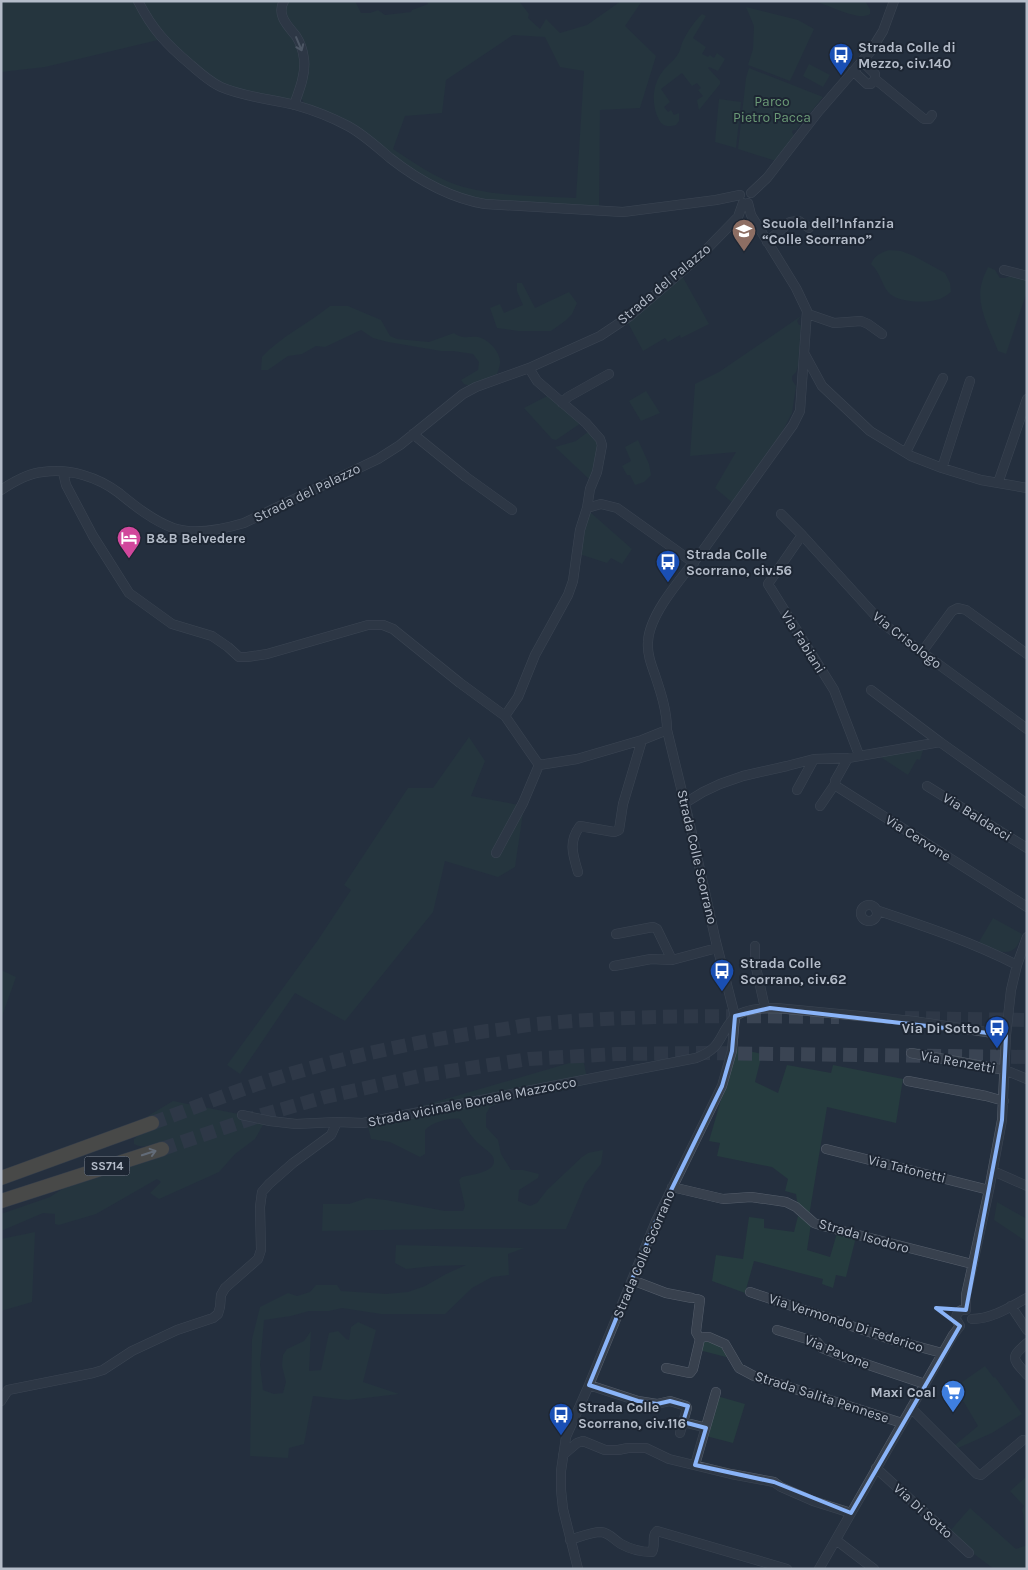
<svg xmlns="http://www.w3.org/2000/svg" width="1028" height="1570" font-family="Karla,sans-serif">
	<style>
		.green { fill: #263c3f; fill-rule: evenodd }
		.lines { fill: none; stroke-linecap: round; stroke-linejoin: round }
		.highway-tunnel { stroke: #3a4453; stroke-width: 14; stroke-dasharray: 14 7; stroke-linecap: butt }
		.minor-casing { stroke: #565f6c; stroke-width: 10 }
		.highway-casing { stroke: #434c59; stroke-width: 15 }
		.minor { stroke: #38414e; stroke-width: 9 }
		.highway { stroke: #746855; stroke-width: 14 }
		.oneway { stroke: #7c8592 }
		.oneway2 { stroke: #aeb4bd }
		.marked { fill: none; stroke: #8ab4f8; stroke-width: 4; stroke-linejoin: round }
		.labels { text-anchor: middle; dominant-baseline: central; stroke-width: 4; stroke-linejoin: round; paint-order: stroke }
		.shield { fill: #1d2633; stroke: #878f9c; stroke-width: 1 }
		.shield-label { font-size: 12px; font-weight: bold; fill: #b4bcc9 }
		.poi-label { font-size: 14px; font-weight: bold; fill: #b4bcc9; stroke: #1d2633; text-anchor: start }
		.park-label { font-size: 14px; fill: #6b9a76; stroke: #1d2633 }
		.street-label { font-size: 14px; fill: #b4bcc9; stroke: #1d2633 }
	</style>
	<rect width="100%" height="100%" fill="#242f3e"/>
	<path class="green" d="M1,1H134L158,40L45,67L1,72Z
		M144,1H355L361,13H370L378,10L385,15L411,12L412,10L428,4L427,1H519L529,14L528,18L540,29L546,19L560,33L587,25L621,1H642L625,26L656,56L640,108L600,110L599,207L482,200L463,195L438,185L304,103L300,95L294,105L234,89L212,78L165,38L148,12ZM513,35L545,37L560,67L584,71L576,198C537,196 495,197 457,185C434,177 413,162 393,149L405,116L442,113L446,80Z
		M813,1H865L870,9V14C858,22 828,4 813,1Z
		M746,7L798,20L814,29L790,81L748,65L753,49L754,26Z
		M702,14L706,16L693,38L706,47L702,54L708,57L710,55L714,58L717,53L725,59L718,71L709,67L708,68L720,81V84L699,110L697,100L703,96L698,90L701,88L697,83L692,86L682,73L661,89L670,102L664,107L668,112L671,110L674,115L679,113V121L676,125C669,127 663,127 659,120C651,105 652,84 663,71C667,65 675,60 678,54C680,51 681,46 682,43C687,32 694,22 702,14Z
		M809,64L830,75L823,87L803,76Z
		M749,68L823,97L796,130H793L792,132L794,136L776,161L738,149L746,78Z
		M719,99L741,102L736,148L715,142Z
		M889,250L901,251L914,256L945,273L950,283L951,292C947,295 944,297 940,299C928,303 900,303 890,294C882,287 881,273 871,264C875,255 880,253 889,250Z
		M988,267L995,270L1000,278H1005L1013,275L1027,278V291L1006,354L998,351C990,330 975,305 982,282C983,277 986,272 988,267Z
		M681,274L709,324L681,338L680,335L668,342L665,338L643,351L626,319Z
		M517,283H522L535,308L569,292L577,303L572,314L565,321L551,331H518L497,328L490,308L500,304L504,313L523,305L517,291Z
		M330,306H348L381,320L390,336L397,339L429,342L454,333C464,340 468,336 478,337C488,339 501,352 500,363C500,366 498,371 497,374L470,386L464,384L461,380L478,370L479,362L473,354L453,351H441L388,342L373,338L361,330L325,347L316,346L302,354L288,356L268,370H261L262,357C280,337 308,324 330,306Z
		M801,316L797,321L799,325H801L798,366L796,372L792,376V380L796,386L792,413L782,432L761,461L734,504L715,488L736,452L690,456L695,384L719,372Z
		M646,391L660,413L641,421L629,401Z
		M549,395L581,423L556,440L552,439L524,408Z
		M589,431C592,435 597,439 598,444C600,454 594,472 590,480L555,447L576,441Z
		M638,440L649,464L651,475L644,482L635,485L630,475H627L622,466L631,461L625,447Z
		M590,512L632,549L622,564L611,558L607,563L579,554L582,535Z
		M469,737L485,761L471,796L524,806L515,867L498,877L445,861L433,912L345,1021L295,993L240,1074L227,1065L318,940L351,890L344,885L408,788H433Z
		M923,750L920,760L917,759L908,775L879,756Z
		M993,918L1022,934C1020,939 1019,945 1014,949C1005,957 988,947 979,942Z
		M1,970L16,977L1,1019Z
		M736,1048L762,1054L755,1082L778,1093L787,1065L831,1073L833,1065L903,1079L896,1123L827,1107L809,1216L797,1201L796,1194L785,1191L788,1179L772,1167L717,1156L720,1143L709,1141Z
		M583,1059L588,1084L556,1092L542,1093L531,1097L503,1101L490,1107L486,1114V1127L498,1140L501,1154L511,1170H523L539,1174L538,1178L519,1190L518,1201L530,1206L537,1203L547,1190L582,1157L588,1153L603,1150L601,1164L585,1184L566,1229H445L322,1231L323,1204H349L367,1198L386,1200L445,1211H463L465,1206L459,1180L462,1177C470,1175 500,1172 493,1157C489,1150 481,1147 476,1141C470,1135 465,1126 460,1119C450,1117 431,1123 425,1130V1154L420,1157L390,1142L371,1139L367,1122Z
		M173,1101L263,1119L264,1123L255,1139L235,1154L219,1172L159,1199L150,1193L161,1182L157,1179L96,1214L59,1225L55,1224V1214L43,1213L1,1231V1214L50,1197L70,1184L113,1173L147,1161L163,1153L159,1143C150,1145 142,1149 134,1144V1139L152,1123L148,1116Z
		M997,1202L1027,1219V1242L994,1220Z
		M798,1216L811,1224L807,1250L830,1257L837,1233L856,1237L846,1277L836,1275L833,1288L822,1284L823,1279L754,1261L745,1293L712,1281L716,1255L743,1259L749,1217L764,1219V1228L794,1232Z
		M35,1232L32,1302L1,1311V1239Z
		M396,1245L524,1248L508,1254L509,1275L492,1277L472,1288L445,1314H381L342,1308L329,1311H309L291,1316L264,1320L260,1365L263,1390L274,1394L283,1393L286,1382L282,1366L283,1355L287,1349L304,1341L311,1331L309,1371L321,1370L329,1333L338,1331L346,1339L349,1340L351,1327L358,1322L376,1330L363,1382L399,1394L348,1400L313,1396L304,1444L289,1448L288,1458L250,1456L252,1339L260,1307L288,1293L297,1296L310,1292L316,1285H337L341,1291L386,1294L408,1292L425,1286L446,1274L466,1265L434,1266L406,1269L395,1263Z
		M702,1340L721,1344L730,1358L699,1350Z
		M985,1366L994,1378L995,1377L1022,1414L992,1433L958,1448L955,1445L978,1426L955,1387Z
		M717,1396L745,1404L733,1443L706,1436Z
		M1026,1477L1027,1478V1535C1023,1529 1025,1518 1022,1510L1024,1506L1010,1491Z
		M970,1508L1016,1549L1027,1545V1569H994L974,1554L950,1531Z"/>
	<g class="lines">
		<path class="highway-tunnel" d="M905,1018L1027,1020
			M152,1123C186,1111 220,1097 255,1085C330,1060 408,1043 487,1031C501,1030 514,1027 528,1025C631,1014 735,1016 839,1017
			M162,1149L262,1115L325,1097L424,1075L529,1059L616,1054L701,1053L1027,1057"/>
		<defs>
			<path id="minor" d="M138,1C152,29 167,45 191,65C200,73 210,82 221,87C244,97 271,99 295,105C313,110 331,117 348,126C363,134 377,147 390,158C418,180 449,198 485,204L623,212L716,200L740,195
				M284,1C276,15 288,26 296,36C300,42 303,51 304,59C306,74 299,91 294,105
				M853,71L867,84H871L875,79V74L862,61
				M875,79L924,119H929L932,115
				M751,193L767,178L818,112L870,52L883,31L894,1
				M767,242L790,222L799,221L809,228
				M1004,270L1027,276
				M808,314L834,323L861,321L868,324L882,334
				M804,353L822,386L870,431L888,442L911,456L942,468L981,480L1027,488
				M562,403L568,397L609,374
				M413,434L466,477L512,510
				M906,452L943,378
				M942,468L970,381
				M63,472L66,485L93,536L129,593L172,624L212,636L228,647L239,657H247L267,654L368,625H383L393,629L460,683L505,716L539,765L523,803L496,853
				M998,483L1027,399
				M1,490C13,482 29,473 43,472C69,468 98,477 119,493C135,506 152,520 173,528C194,535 224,529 244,523L378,459L400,445L463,394L476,387L529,368L600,336L630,316L700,256L738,217L743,203
				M587,508L601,504L617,508L694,563
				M781,514L802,535L882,623L1027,729
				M802,535L768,584L834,690L859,755
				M922,652L952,611L958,608L966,610L1027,654
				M871,690L940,742
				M505,716L518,697L535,655L568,595L573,581L580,530L587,508L590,489L597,472L602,445L600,439L586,423L537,381L529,368
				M848,758L835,781L836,786L1027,907
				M539,765L577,759L642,740L667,730
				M927,786L1027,848
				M797,790L814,759
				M685,803L703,792L720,784L743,776L787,766L814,759L848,758L940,742L1027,804
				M820,806L835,784
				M578,872C573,855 568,842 580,826L614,832L619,830L623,804L642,740
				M861 913a8 8 0 1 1 16 0a8 8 0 1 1-16 0Z
				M876,910C924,926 972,942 1017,965
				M616,934L653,927L657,929L672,960
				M755,946V963L765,1008
				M614,966L651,959L672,960L717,948
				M911,1053L1005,1070L1027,1079
				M908,1081L986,1096L1004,1101
				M242,1115L270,1121L296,1124L337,1122
				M826,1149L989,1190
				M993,1171L1027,1186
				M672,1187L723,1199L751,1197L786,1202L796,1207L814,1223L823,1226L972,1264
				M632,1280L666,1293L692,1298
				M750,1292L890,1339L942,1353
				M697,1299L700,1300L696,1332L700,1339
				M1011,1306L1027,1330
				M966,1310V1295L989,1190L1002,1120L1006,1035L1011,990L1017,965L1027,937
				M972,1319C992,1319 1010,1307 1027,1298
				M960,1326L956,1319C956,1313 960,1309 966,1310
				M777,1330L817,1342L822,1348L845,1357L925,1384
				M1027,1343C1010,1358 1012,1358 1027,1375
				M666,1368L690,1373L693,1369L700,1339L704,1337H709L725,1344L739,1368L754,1376L902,1423
				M589,1385L638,1401L657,1404L670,1401L686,1406L687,1408L680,1433
				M1,1401L8,1390L93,1373L103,1370L132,1351L177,1330L213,1318L218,1314L220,1307L221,1295L225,1288L258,1259L261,1250L260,1207L262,1192L269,1184L293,1163L331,1135L337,1122L363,1123L696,1058C723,1048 718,1035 734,1018C742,1009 765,1008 776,1008L913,1021L1006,1035
				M911,1408L977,1474L981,1475L1023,1440
				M683,1422L703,1427L705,1430L695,1465
				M705,1430L716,1392
				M563,1455L577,1443L583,1441L605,1450H618L628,1448H646L669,1459L731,1474L774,1482L781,1487L813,1501L851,1513
				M876,1468L969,1553
				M570,1540C580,1537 591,1532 601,1532C610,1533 614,1540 621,1544C630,1549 642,1552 652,1552C656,1546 651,1536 657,1531L787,1569
				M836,1540L874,1569
				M578,1569L563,1509L561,1490V1471L566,1437L589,1385L656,1221L722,1086L732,1051L735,1016L716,942L691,829L667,730C667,711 661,693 655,675C651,664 647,653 648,642C649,612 687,572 704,549C734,507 764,466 793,425L800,411L807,311L796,288L751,215L748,203
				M819,1569L953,1335L960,1326"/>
			<path id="highway" d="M1,1178L152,1123
				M1,1201L162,1149"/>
		</defs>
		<use href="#minor" class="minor-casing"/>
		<use href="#highway" class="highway-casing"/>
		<use href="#minor" class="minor"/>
		<use href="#highway" class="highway"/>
	</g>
	<defs><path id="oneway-shaft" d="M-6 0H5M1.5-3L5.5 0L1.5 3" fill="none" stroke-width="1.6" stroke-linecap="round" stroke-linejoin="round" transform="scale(1.25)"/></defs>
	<use class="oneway" href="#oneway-shaft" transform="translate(299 44) rotate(67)"/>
	<use class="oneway2" href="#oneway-shaft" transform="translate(149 1153) rotate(-18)"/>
	<path d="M0 0H1028V1570H0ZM770,1008L1006,1035L1002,1120L966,1310L936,1308L960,1326L851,1513L774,1482L695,1465L706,1428L683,1422L688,1406L670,1401L657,1404L638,1401L589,1385L656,1221L722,1086L732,1051L735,1016Z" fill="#242f3e" fill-opacity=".55" fill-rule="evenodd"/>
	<path class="marked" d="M770,1008L1006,1035L1002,1120L966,1310L936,1308L960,1326L851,1513L774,1482L695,1465L706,1428L683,1422L688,1406L670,1401L657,1404L638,1401L589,1385L656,1221L722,1086L732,1051L735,1016Z"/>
	<defs>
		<symbol id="bus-pin" viewBox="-11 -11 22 30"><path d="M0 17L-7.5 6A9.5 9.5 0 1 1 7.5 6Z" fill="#1a4fb4" stroke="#1d2633"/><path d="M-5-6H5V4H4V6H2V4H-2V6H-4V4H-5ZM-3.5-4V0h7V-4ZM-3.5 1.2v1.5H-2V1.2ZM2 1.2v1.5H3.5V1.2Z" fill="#fff"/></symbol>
		<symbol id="school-pin" viewBox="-11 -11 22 30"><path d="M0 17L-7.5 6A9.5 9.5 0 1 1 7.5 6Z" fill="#8d6e63" stroke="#1d2633"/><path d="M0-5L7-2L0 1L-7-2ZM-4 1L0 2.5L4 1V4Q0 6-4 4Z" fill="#fff"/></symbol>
		<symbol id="hotel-pin" viewBox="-11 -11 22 30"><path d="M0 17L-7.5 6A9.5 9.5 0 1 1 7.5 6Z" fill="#d1479c" stroke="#1d2633"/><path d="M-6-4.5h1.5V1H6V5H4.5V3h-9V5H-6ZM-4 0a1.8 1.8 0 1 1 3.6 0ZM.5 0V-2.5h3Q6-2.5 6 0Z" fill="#fff"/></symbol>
		<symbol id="supermarket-pin" viewBox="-11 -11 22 30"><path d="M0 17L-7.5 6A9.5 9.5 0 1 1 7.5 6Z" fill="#3f7fe0" stroke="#1d2633"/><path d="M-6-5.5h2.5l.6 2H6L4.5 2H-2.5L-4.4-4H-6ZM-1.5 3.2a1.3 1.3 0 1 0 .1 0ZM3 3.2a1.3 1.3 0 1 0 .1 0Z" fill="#fff"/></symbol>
	</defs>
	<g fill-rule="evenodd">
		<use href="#bus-pin" x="827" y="41" width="28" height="38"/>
		<use href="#school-pin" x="730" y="217" width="28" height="38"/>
		<use href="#hotel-pin" x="115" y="524" width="28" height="38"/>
		<use href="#bus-pin" x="654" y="548" width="28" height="38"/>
		<use href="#bus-pin" x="708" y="957" width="28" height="38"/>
		<use href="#bus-pin" x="983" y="1014" width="28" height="38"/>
		<use href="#supermarket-pin" x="939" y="1378" width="28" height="38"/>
		<use href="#bus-pin" x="547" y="1401" width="28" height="38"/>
	</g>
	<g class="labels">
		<rect class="shield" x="84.5" y="1156.5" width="45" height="19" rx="4"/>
		<g class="shield-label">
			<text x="107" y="1166">SS714</text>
		</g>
		<g class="poi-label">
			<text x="858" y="47">Strada Colle di<tspan x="858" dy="16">Mezzo, civ.140</tspan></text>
			<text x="762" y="223">Scuola dell’Infanzia<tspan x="762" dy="16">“Colle Scorrano”</tspan></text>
			<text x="146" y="538">B&amp;B Belvedere</text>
			<text x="686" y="554">Strada Colle<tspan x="686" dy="16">Scorrano, civ.56</tspan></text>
			<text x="740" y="963">Strada Colle<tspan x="740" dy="16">Scorrano, civ.62</tspan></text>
			<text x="980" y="1028" text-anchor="end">Via Di Sotto</text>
			<text x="936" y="1392" text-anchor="end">Maxi Coal</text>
			<text x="578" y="1407">Strada Colle<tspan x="578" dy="16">Scorrano, civ.116</tspan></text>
		</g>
		<g class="park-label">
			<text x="772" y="101">Parco<tspan x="772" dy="16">Pietro Pacca</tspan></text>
		</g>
		<g class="street-label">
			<text transform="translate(664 284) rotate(-40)">Strada del Palazzo</text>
			<text transform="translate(307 493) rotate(-26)">Strada del Palazzo</text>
			<text transform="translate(907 640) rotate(38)">Via Crisologo</text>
			<text transform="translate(803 642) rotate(58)">Via Fabiani</text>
			<text transform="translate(977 817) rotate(32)">Via Baldacci</text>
			<text transform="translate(918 838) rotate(32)">Via Cervone</text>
			<text transform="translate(697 857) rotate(77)">Strada Colle Scorrano</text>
			<text transform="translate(958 1062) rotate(10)">Via Renzetti</text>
			<text transform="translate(472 1102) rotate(-11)">Strada vicinale Boreale Mazzocco</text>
			<text transform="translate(907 1169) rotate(14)">Via Tatonetti</text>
			<text transform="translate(864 1236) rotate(16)">Strada Isodoro</text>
			<text transform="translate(644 1254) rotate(-67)">Strada Colle Scorrano</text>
			<text transform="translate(846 1323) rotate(18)">Via Vermondo Di Federico</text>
			<text transform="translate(837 1352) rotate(22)">Via Pavone</text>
			<text transform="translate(822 1397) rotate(18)">Strada Salita Pennese</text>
			<text transform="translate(923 1511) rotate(42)">Via Di Sotto</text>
		</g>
	</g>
	<rect width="1028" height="1570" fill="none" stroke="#b4bcc9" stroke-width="5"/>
</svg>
